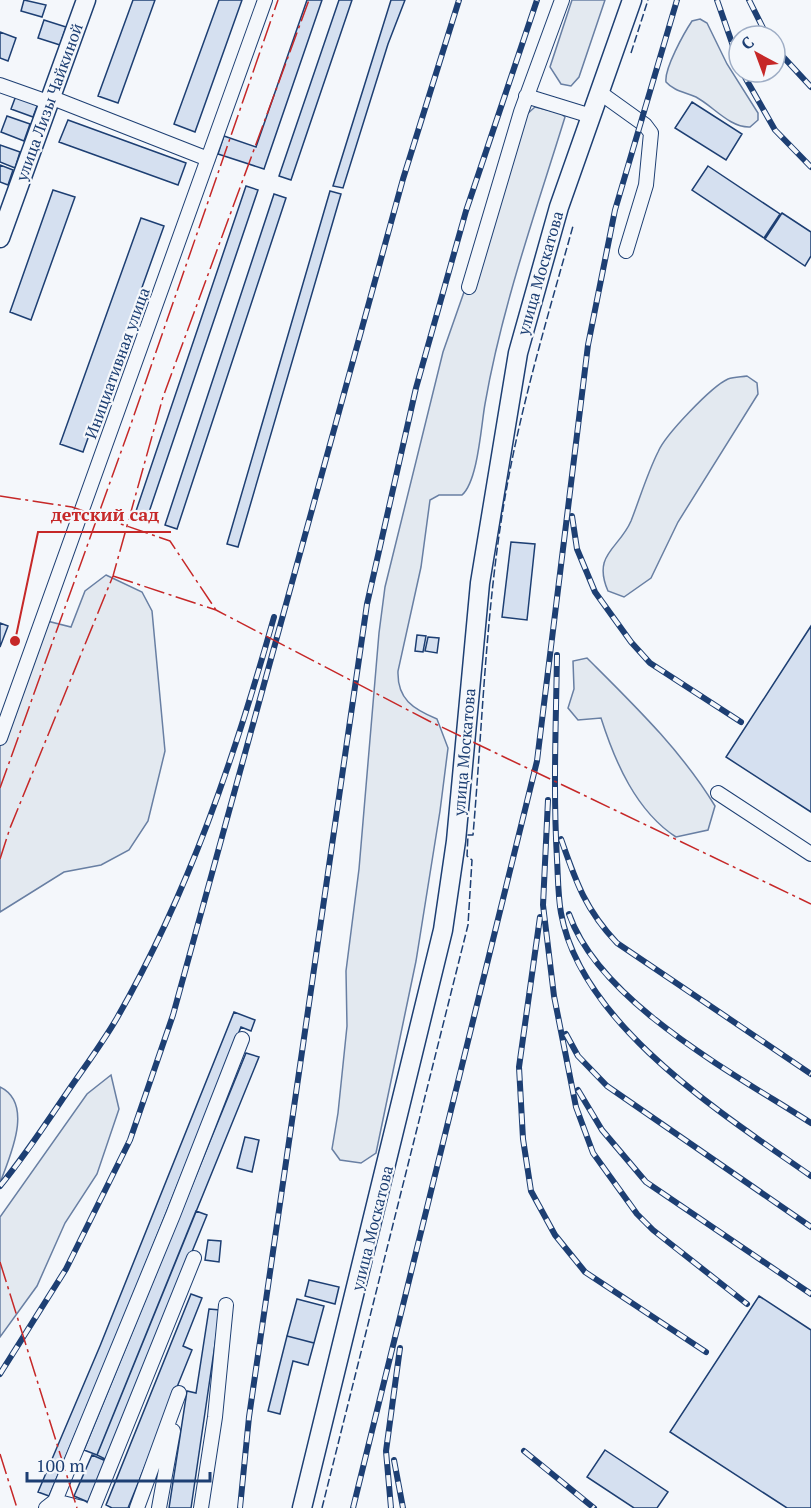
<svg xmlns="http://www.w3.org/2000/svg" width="811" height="1508" font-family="'PT Serif',serif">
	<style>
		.green { fill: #e3e9f0; stroke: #687fa3; stroke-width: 1.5 }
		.building { fill: #d5e0f0; stroke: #1d3f73; stroke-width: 1.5 }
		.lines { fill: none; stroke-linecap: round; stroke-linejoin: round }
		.minor-casing { stroke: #1d3f73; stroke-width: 16 }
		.major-casing { stroke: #1d3f73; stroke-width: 21 }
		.minor { stroke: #f4f7fb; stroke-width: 14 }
		.major { stroke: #f4f7fb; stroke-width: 18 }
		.rail-casing { stroke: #1d3f73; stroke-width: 6 }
		.rail { stroke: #f4f7fb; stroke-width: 4; stroke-dasharray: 11; stroke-linecap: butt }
		.fence { stroke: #1d3f73; stroke-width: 1.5; stroke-dasharray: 8 3; stroke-linecap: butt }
		.power { stroke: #c62828; stroke-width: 1.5; stroke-dasharray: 21 4.5 3 4.5; stroke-linecap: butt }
		.labels { text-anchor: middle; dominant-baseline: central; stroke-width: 4.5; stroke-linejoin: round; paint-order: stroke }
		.street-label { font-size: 16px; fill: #1d3f73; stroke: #f4f7fb }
		.leader { fill: none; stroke: #c62828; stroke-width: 2 }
		.callout-dot { fill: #c62828; stroke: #f4f7fb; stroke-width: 2 }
		.callout-label { font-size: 18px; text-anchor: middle; font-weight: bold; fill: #c62828; stroke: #f4f7fb; stroke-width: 4.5; stroke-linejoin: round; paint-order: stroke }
	</style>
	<rect width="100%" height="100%" fill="#f4f7fb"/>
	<path class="green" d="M572,0H605L579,77L571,86L561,84L550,67Z
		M700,19L707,23L727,64L758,113V120L750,127C730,128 713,106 696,97C685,92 674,91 666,82C664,69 684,33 692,21Z
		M535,107L560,113L565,117C536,211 502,306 485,404C481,426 478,481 462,495H439L430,500L421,567L398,671C397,699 413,709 437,719L448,748L440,811L416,961L376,1153L361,1163L340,1160L332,1149L338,1113L347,1026L346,971L359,869L379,633L385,587L443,352L526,115Z
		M747,376L757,383L758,394L678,522L651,578L624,597L608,591C592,554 619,549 631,521C640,498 647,474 658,452C665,435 712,386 728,379C734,377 741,377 747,376Z
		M106,575L142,592L152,611L165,751L148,821L129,850L101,865L64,872L0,912V738L43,620L71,627L85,591Z
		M587,658C633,704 681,750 715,806L708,830L676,837C636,811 615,762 601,718L578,720L568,708L574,689L573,661Z
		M111,1075L119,1109L97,1174L65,1223L37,1286L0,1337V1217L87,1094Z
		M0,1087C35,1104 9,1158 0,1183Z"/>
	<path class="building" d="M24,0L46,5L42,17L21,11Z
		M133,0H155L118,103L98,96Z
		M219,0H242L195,132L174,124Z
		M307,0H322L264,169L218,154L224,136L256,147Z
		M339,0H352L291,180L279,176Z
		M391,0H405L388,44L343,188L333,186Z
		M44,20L66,27L60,45L38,38Z
		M0,32L16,38L8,61L0,58Z
		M17,93L39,101L33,117L11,109Z
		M692,102L742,134L726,160L675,128Z
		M7,116L30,124L24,141L1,132Z
		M68,120L186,163L178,185L59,142Z
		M0,145L20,152L15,168L0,162Z
		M0,165L13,170L8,185L0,182Z
		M708,166L780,214L764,238L692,190Z
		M246,186L258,190L146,521L134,517Z
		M53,190L75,197L31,320L10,312Z
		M330,191L341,194L238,547L227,544Z
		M274,194L286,198L177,529L165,525Z
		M782,213L811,232V256L805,266L765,239Z
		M141,218L164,226L83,452L60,444Z
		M511,542L535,544L527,620L502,617Z
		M0,623L8,626L0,647Z
		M811,626V812L726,757Z
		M417,635L426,636L423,652L415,651Z
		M428,637L439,638L437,653L425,651Z
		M234,1012L255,1020L251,1031L241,1027L111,1350L49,1496L38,1492L100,1346Z
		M246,1053L259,1057L97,1455L84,1450Z
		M245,1137L259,1140L252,1172L237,1168Z
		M196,1211L207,1215L107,1460L97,1455Z
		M208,1240L221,1241L219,1262L205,1260Z
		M309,1280L339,1287L335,1304L305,1296Z
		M191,1294L202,1298L183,1346L192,1350L128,1508H112L106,1505Z
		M759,1296L811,1330V1508H787L670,1432Z
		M297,1299L324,1306L314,1343L287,1336Z
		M209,1309L220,1310L191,1508H169L187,1391L196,1393Z
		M287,1336L314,1343L308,1365L293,1361L280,1414L268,1411Z
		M605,1450L668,1492L657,1508H634L587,1477Z
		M92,1455L106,1461L88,1502L74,1496Z"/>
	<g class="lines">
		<defs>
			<path id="minor" d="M0,85L48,102
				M599,92L645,125L651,133L646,185L626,251
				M526,96L591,116
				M50,97L208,159
				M469,287L521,112L562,0
				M0,738L265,0
				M718,793L811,854
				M55,1501L82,1508
				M46,1508L55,1501L173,1215L242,1039
				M93,1508L194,1258
				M137,1508L179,1393
				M159,1508L173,1431
				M201,1508L215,1417L226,1305"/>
			<path id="major" d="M0,238L86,0
				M302,1508L443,930L456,841L480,583L518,353L559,207L632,0"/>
		</defs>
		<use href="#minor" class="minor-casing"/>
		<use href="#major" class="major-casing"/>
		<use href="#minor" class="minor"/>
		<use href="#major" class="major"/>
		<defs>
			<path id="rail" d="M717,0L739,63
				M749,0L767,36
				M775,48L811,87
				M742,72L775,130L811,167
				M572,516L577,549L595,592L631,642L650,663L741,722
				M557,655C556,723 553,791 557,859C558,877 558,896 561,913C581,1025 724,1115 811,1176
				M548,800L543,905L554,996L576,1107L593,1153L637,1214L653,1230L747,1304
				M561,839C576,882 585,909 617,943L811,1074
				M569,914C600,1003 735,1074 811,1123
				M540,917L519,1067L523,1139L531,1191L555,1235L585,1272L706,1352
				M566,1034L578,1056L607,1086L811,1227
				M578,1090L602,1130L646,1182L811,1294
				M0,1186C24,1157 45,1125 66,1094C83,1069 102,1044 117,1018C189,892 235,756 274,617
				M0,1374L66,1269L130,1140L173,1015L403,179L459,0
				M524,1451L594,1508
				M394,1460L403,1508
				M240,1508L249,1417L367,604L416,388L466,211L537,0
				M353,1508L537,761L588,345L615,210L677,0
				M391,1508L386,1451L400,1348"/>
		</defs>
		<use href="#rail" class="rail-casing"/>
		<use href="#rail" class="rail"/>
		<path class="fence" d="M631,53L648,0
			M322,1508L468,925L472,860L467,856L468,835H473C483,719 486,601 507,486C523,398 549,312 573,226"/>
		<path class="power" d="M0,496L72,507L170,541L216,610
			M113,576L216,610L429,721L811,904
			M0,788L131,424L278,0
			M0,859L10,828L113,576L163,397L309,0
			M0,1262L77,1508
			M0,1454L17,1508"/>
	</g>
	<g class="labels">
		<g class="street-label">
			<text transform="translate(49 102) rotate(-70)">улица Лизы Чайкиной</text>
			<text transform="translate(540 273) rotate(-74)">улица Москатова</text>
			<text transform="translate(117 363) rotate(-70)">Инициативная улица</text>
			<text transform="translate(464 752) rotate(-85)">улица Москатова</text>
			<text transform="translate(372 1228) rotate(-76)">улица Москатова</text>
		</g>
	</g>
	<path class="leader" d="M15 641L38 532H171"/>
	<circle class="callout-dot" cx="15" cy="641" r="6"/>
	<g class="callout-label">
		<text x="105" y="521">детский сад</text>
	</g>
	<g transform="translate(757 54) rotate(319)"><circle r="28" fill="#f4f7fb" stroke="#9eadc5" stroke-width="1.5"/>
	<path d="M0-4.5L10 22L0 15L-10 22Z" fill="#c62828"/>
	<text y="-9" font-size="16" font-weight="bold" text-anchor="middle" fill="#1d3f73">С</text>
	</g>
	<path d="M27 1472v9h183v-9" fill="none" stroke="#1d3f73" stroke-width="3"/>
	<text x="36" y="1472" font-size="18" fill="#1d3f73" stroke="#f4f7fb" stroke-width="4.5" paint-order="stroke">100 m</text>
</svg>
